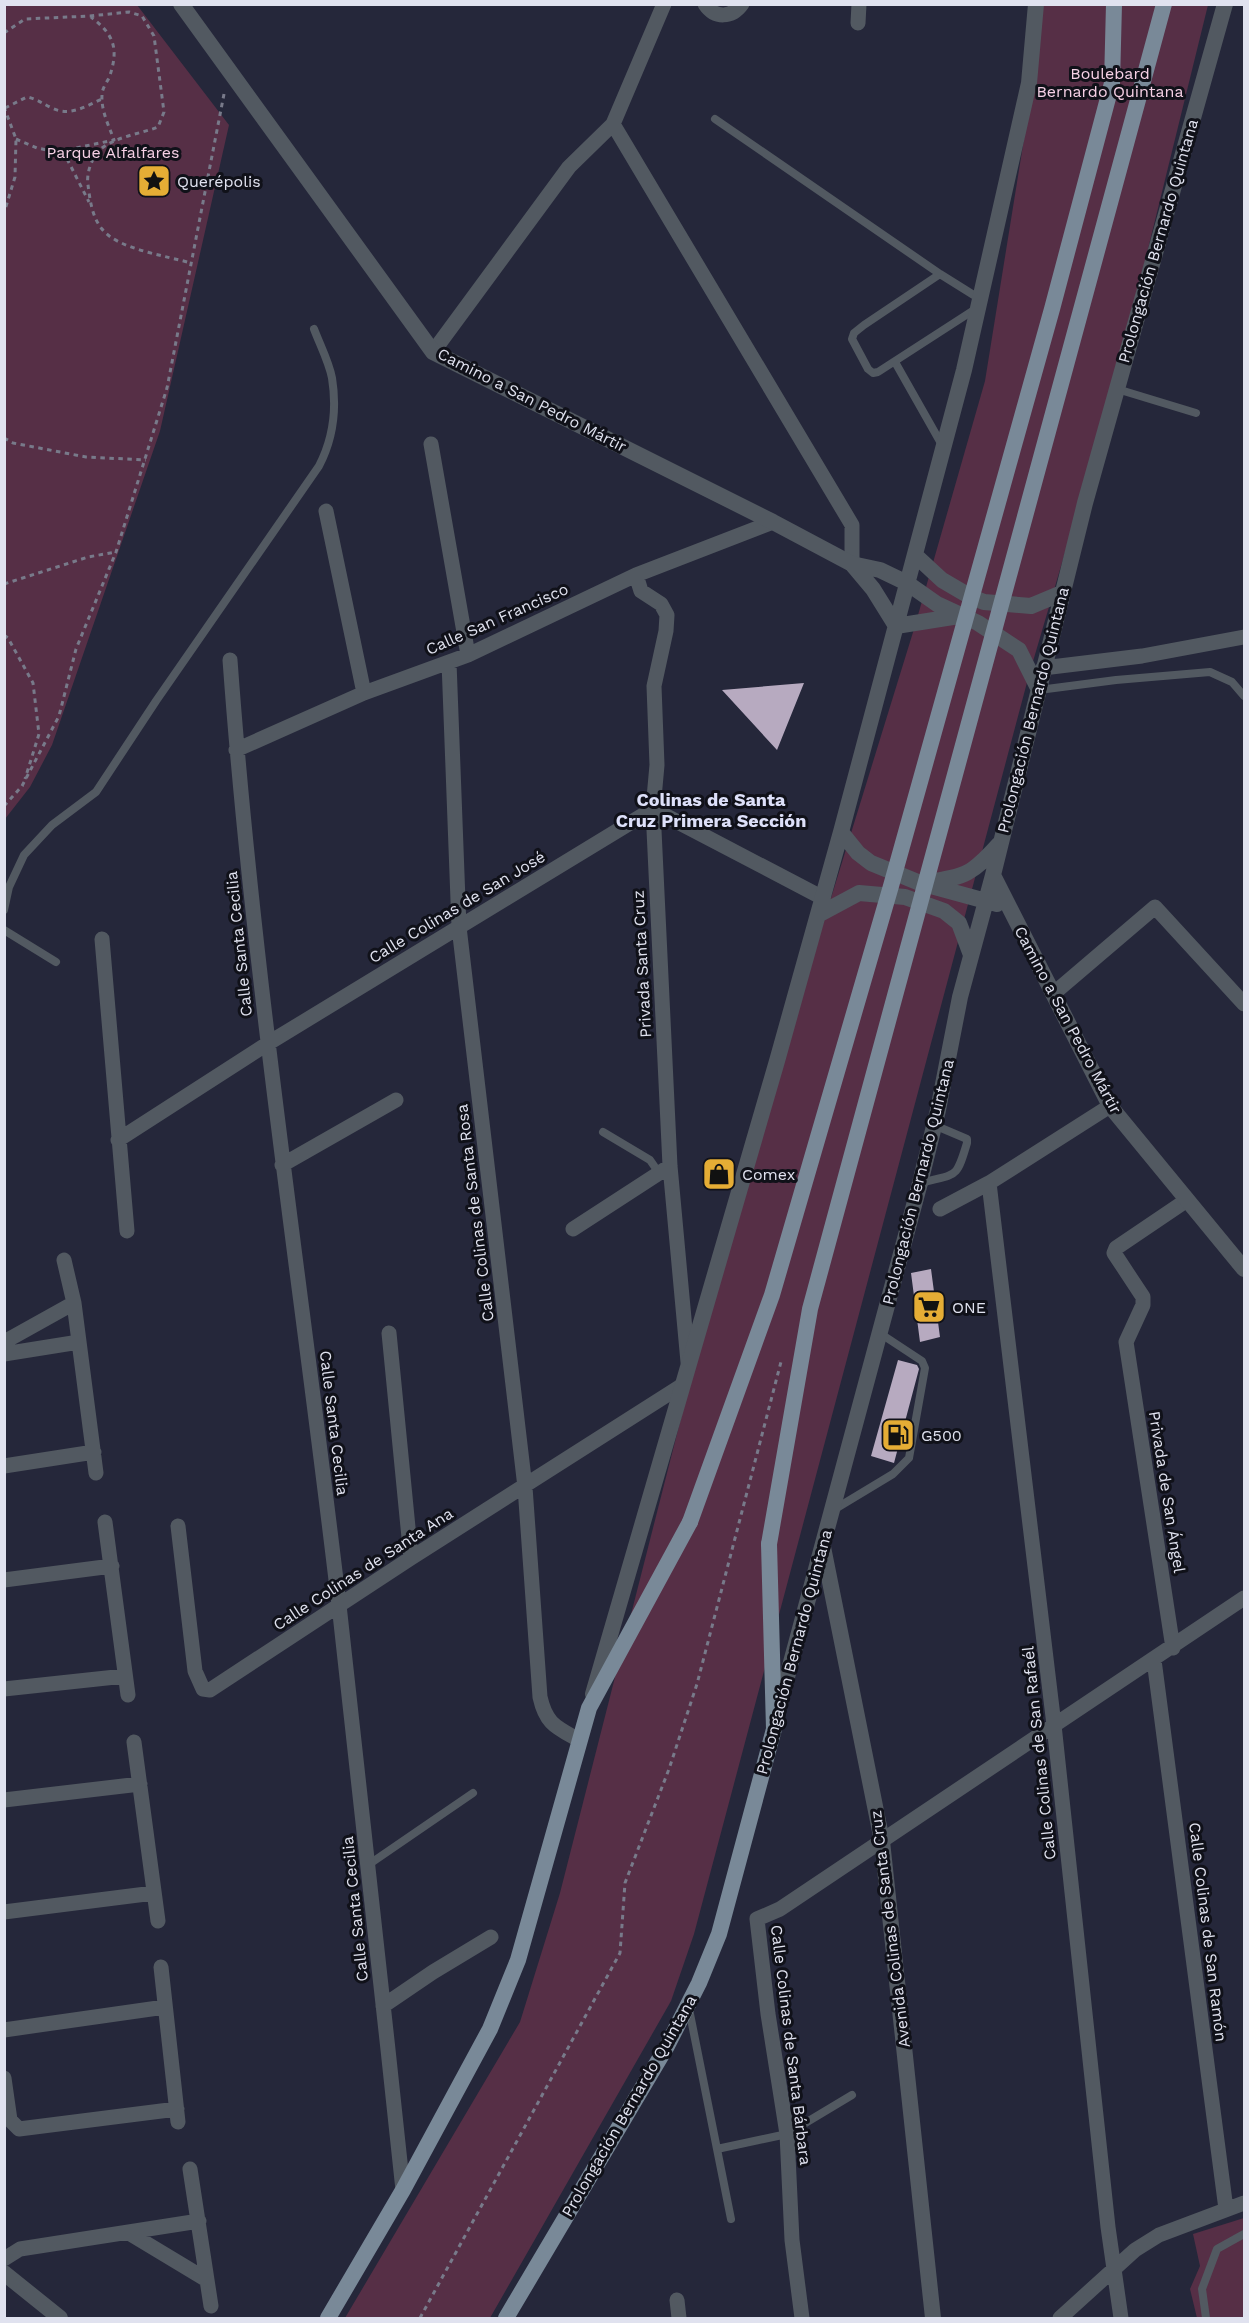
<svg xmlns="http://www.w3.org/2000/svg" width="1249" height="2323" font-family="'Work Sans',sans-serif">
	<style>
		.green { fill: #562f46 }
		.building { fill: #b7aac0 }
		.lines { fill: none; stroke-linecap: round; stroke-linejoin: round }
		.path { stroke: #787a8a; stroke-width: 3; stroke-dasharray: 4.5 4.5; stroke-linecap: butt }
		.service { stroke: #525961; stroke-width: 8 }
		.minor { stroke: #525961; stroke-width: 15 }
		.tertiary { stroke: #525961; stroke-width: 16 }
		.primary { stroke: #798998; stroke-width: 16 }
		.primary-bridge { stroke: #798998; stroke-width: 16 }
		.labels { text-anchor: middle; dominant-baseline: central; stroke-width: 6; stroke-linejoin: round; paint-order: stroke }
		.park-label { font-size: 16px; fill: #f6d0e5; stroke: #101119 }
		.poi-label { font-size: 16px; fill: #e0e2ef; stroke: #101119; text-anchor: start }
		.street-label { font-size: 16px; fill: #e0e2ef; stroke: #101119 }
		.neighbourhood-label { font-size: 18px; font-weight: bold; fill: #dde0f9; stroke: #101119 }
	</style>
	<rect width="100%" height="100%" fill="#25273a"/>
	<path class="green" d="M5,4L137,5L229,125L160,431L52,745L30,787L5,819Z
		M1041,5H1208L1116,379L1029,675L694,1934L671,2001L490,2318H345L520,2022L560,1893L731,1222L914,629L985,381L1033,83Z
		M1244,2218V2318H1197L1190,2289L1200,2266L1193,2234Z"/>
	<path class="building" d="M804,683L777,750L722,690Z
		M931,1269L940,1337L920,1342L911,1273Z
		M898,1360L917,1365L919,1369L894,1463L871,1456Z"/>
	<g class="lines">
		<path class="path" d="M4,33L25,19L90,16L129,12L142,16L154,36L164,112L158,127C140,134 118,136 102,148C92,156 86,173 88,185C90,200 92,217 102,229C117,249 167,256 191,263
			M4,107L16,139L15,177L4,213
			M5,108L27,97C37,99 43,104 52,108C70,117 86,106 102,99
			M16,139L37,148L57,152L114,140C109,126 101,111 102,95C102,89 106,83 109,78C119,50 115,35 91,17
			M63,151L89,202
			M4,438L13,443L86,457L146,460
			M4,584L88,557L116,552
			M4,635L8,638L33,683L39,734L25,779
			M22,786L59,716L76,649L116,552L167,388L224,94
			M4,806L23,785
			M420,2318L620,1953L625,1883L669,1769L697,1684L782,1358"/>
		<path class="service" d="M715,119L940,274
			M977,308L878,372L873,373L868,369L852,339L854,333L864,325L940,274L980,299
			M895,362L942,445
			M1117,389L1196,413
			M1039,690L1116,680L1210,672L1232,682L1244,696
			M4,910L9,887L24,855L52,825L96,792L156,701L319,466C333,439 337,409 332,378C329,362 320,345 314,329
			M4,930L56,962
			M603,1132L650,1160L659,1173
			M921,1183C957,1173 956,1180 967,1143V1139L934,1125
			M835,1509L893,1474L909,1458L925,1368L922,1361L881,1334
			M368,1865L473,1793
			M689,2009L731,2219
			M717,2149L787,2134L852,2095
			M1206,2318L1202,2289L1217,2249L1244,2234"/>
		<path class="minor" d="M705,4C715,19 732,18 742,4
			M858,23L859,4
			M613,124L852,525V564
			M433,352L569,167L613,124L664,4
			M431,444L468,655
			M326,511L364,693
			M636,575L641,591L661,604L667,615L666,631L654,686L657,765L653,809L670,1166L688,1362
			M230,660C253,977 302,1290 339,1605C362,1800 382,1995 403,2190
			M449,662L459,927L525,1487L540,1697C546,1724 556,1727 579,1740
			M1043,668L1142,656L1244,637
			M236,750L364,693L468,655L636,575L773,522
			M102,939L127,1231
			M1053,994L1155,907L1244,1004
			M118,1140L267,1044L653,809L823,898
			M282,1165L396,1100
			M989,1183L1054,1725L1108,2227L1121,2318
			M940,1209L989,1183L1110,1106
			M573,1229L670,1166
			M64,1260L74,1303L96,1473
			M389,1333L411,1558
			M4,1342L74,1303
			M4,1354L79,1342
			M4,1466L94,1452
			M105,1522L128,1695
			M178,1526L195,1671L203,1689L210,1690L411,1558L681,1386
			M4,1580L112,1566
			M1173,1648L1126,1342L1143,1305V1297L1114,1253L1116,1248L1187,1200
			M1154,1660L1226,2209
			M4,1689L125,1676
			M134,1742L158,1921
			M4,1800L140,1784
			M4,1912L154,1893
			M161,1967L178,2122
			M383,2006L433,1972L491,1937
			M4,2030L165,2007
			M4,2078L10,2120L19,2129L177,2109
			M190,2169L211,2306
			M129,2233L207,2280
			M4,2259L20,2249L199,2221
			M677,2300L679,2318
			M802,2318L792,2240L787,2134L768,2014L757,1919L780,1909L1244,1598
			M1060,2318L1135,2250L1159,2235L1244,2203"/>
		<path class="tertiary" d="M181,4L433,352L773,522L852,564L880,570L907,583L937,604L978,623L1019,650L1038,688
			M915,555L942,580L971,597L984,602L1031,606L1062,593
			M852,564L873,589L896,626
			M896,626L959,616
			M841,832L858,853L871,863L920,883L997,904
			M993,875L1110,1106L1244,1269
			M927,882C966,877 972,874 999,844
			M818,915L859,893L905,897L944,911L959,923L971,955
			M823,1547L882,1841L933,2318
			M593,1694L777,1061L841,832L964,370L1029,83L1036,4
			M776,1718L920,1183L938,1110L960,997L993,875L1085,503L1225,4
			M4,2273L60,2318"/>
		<path class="primary" d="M328,2318L403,2190L490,2029L518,1960L589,1708L690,1522
			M506,2318L667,2046L699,1983L719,1934L774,1729L769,1544"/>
		<path class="primary-bridge" d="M690,1522L772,1295L891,886L1052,309L1112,83L1114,4
			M769,1544L810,1309L1164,4"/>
	</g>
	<defs>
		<symbol id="sight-square" viewBox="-11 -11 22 22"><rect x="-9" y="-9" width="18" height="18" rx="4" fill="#e5ad35" stroke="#101119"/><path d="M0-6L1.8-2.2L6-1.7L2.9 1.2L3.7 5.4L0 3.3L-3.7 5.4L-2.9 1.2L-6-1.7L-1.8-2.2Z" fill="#111"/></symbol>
		<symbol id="shop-square" viewBox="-11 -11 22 22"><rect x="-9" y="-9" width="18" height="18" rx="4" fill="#e5ad35" stroke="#101119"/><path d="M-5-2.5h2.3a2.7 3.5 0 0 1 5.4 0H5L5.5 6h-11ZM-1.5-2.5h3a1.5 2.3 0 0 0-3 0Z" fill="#111"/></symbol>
		<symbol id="supermarket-square" viewBox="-11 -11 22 22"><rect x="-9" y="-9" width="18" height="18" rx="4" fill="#e5ad35" stroke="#101119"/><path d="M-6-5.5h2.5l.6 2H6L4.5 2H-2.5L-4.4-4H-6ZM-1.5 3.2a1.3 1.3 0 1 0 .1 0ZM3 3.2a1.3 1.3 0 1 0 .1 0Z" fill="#111"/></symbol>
		<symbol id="fuel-square" viewBox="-11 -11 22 22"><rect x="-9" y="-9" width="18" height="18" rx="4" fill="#e5ad35" stroke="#101119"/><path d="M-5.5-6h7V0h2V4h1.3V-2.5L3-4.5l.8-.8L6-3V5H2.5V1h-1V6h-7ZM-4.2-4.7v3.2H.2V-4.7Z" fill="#111"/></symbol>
	</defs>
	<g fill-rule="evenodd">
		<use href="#sight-square" x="135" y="162" width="38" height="38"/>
		<use href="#shop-square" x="700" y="1155" width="38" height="38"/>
		<use href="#supermarket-square" x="910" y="1288" width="38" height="38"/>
		<use href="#fuel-square" x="879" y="1416" width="38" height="38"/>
	</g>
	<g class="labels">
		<g class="park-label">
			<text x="1110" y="73">Boulebard<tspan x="1110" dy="18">Bernardo Quintana</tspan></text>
			<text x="113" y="152">Parque Alfalfares</text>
		</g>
		<g class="poi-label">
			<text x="177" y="181">Querépolis</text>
			<text x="742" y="1174">Comex</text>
			<text x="952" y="1307">ONE</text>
			<text x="921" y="1435">G500</text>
		</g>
		<g class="street-label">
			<text transform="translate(1158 241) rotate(-74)">Prolongación Bernardo Quintana</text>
			<text transform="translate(532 400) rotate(27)">Camino a San Pedro Mártir</text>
			<text transform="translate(497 619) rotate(-24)">Calle San Francisco</text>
			<text transform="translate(1033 710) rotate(-76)">Prolongación Bernardo Quintana</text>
			<text transform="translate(457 907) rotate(-31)">Calle Colinas de San José</text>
			<text transform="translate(239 944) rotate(-96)">Calle Santa Cecilia</text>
			<text transform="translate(642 964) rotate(-93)">Privada Santa Cruz</text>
			<text transform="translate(1068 1020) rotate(62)">Camino a San Pedro Mártir</text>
			<text transform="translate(918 1182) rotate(-76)">Prolongación Bernardo Quintana</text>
			<text transform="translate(475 1213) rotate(-97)">Calle Colinas de Santa Rosa</text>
			<text transform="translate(334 1423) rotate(83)">Calle Santa Cecilia</text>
			<text transform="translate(1167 1492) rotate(81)">Privada de San Ángel</text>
			<text transform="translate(363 1569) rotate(-33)">Calle Colinas de Santa Ana</text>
			<text transform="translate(794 1652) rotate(-75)">Prolongación Bernardo Quintana</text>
			<text transform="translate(1039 1753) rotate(-96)">Calle Colinas de San Rafaél</text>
			<text transform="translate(355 1909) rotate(-96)">Calle Santa Cecilia</text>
			<text transform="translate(890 1929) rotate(-97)">Avenida Colinas de Santa Cruz</text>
			<text transform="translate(1208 1932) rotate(83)">Calle Colinas de San Ramón</text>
			<text transform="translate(791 2045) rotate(83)">Calle Colinas de Santa Bárbara</text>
			<text transform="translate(629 2106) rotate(-60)">Prolongación Bernardo Quintana</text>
		</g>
		<g class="neighbourhood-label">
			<text x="711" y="799">Colinas de Santa<tspan x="711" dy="21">Cruz Primera Sección</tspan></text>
		</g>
	</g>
	<rect width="1249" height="2323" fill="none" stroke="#e0e2ef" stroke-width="12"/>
</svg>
